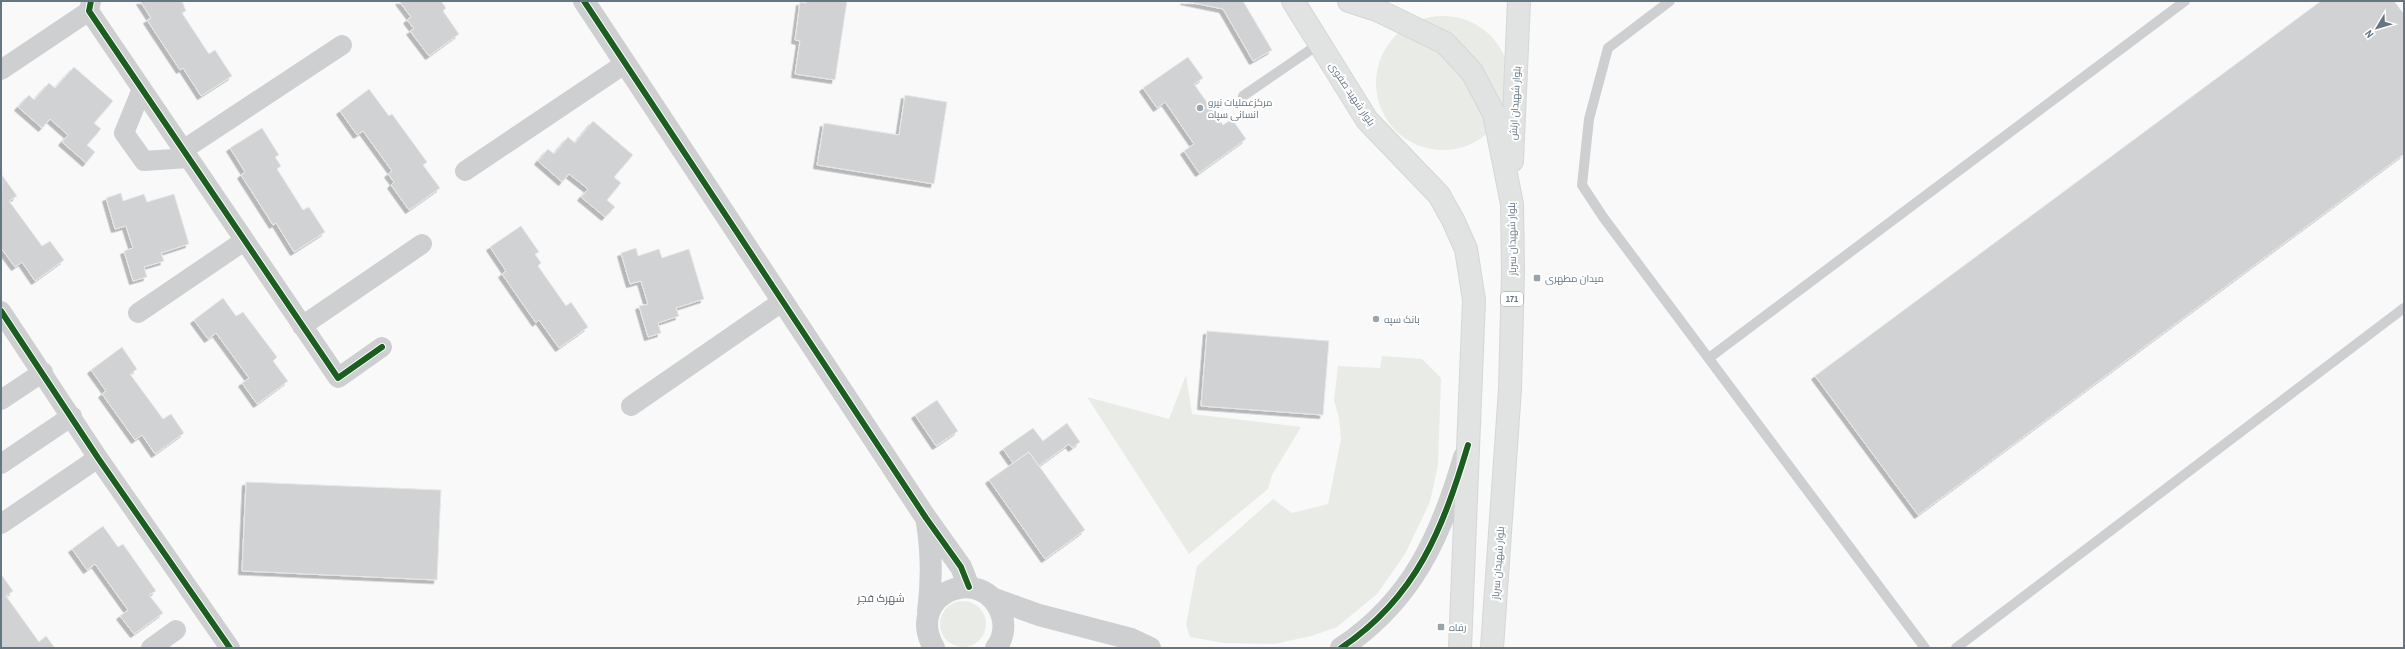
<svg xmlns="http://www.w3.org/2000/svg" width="2405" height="649" font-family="'Archivo Narrow',Cairo,sans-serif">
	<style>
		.green { fill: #e8ebe6 }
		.building { fill: #d0d2d3; stroke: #e8e8e8; filter: url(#shadow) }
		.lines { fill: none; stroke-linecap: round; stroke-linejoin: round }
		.primary-casing { stroke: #d5d6d7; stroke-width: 24 }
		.service { stroke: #cecfd0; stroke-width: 10 }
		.minor { stroke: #cecfd0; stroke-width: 20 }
		.tertiary { stroke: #cecfd0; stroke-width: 22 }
		.primary { stroke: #e1e2e2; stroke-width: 22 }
		.cycleway-casing { stroke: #fff; stroke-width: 8 }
		.cycleway { stroke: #1b5e20; stroke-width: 6 }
		.poi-dot { fill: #99a4ac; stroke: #fff; stroke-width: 1.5 }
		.labels { text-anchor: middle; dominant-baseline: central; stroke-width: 4; stroke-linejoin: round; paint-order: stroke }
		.shield { fill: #fff; stroke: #939fa8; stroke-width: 1 }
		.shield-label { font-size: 9px; font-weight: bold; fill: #657683 }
		.street-label { font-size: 10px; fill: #657683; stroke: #fff }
		.poi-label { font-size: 10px; fill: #657683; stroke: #fff; text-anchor: start }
		.neighbourhood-label { font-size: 11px; fill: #57646e; stroke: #fff }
	</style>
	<defs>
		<filter id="shadow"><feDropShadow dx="-3.5" dy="3.5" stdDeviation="0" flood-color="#0004"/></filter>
	</defs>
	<rect width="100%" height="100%" fill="#f9f9f9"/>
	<path class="green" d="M1376 83a67 67 0 1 1 134 0a67 67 0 1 1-134 0Z
		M1382,356L1422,359L1441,378L1438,465L1430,502L1405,554L1377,594L1337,627L1311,636L1274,644L1224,643L1190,637L1186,625L1197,566L1273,499L1292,513L1328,504L1341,439L1339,417L1334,401L1338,366L1380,368Z
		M1186,375L1192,414L1301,427L1272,475L1268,489L1189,554L1087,397L1169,419Z
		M940 624a23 23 0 1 1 46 0a23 23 0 1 1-46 0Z"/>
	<path class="building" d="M140,1H182L186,11L182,13L209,54L215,50L232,76L201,96L183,68L180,70L147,20L151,18Z
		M399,1H441L446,8L443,11L459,34L429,56L410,31L414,29L407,20L411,17Z
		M806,1H847L835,80L795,74L800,41L795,40L800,2L806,3Z
		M1184,1H1243L1272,50L1253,61L1223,9Z
		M2321,1H2394L2404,14V154L1918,515L1815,376Z
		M1188,57L1203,78L1194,84L1223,125L1232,119L1246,139L1199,173L1184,151L1194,144L1165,102L1157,108L1143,88Z
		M74,67L113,101L94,123L101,129L87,145L95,152L86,163L62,142L68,135L50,119L42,128L18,107L29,95L34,100L49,83L55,88Z
		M369,89L389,116L392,114L427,162L423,165L440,188L409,210L391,185L394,182L388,174L392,171L363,131L357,135L340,111Z
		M905,95L947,102L934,184L817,165L824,123L899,135Z
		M593,121L633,155L614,177L621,183L607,200L615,207L605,217L581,197L588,189L569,174L562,182L538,161L548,149L554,154L568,137L575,143Z
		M262,128L279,155L275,157L281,166L277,169L303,210L309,207L325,232L294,252L276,223L273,225L241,175L245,172L230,148Z
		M2,175L17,196L9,201L42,246L50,241L64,260L35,281L22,262L15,267L1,248Z
		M121,193L123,201L144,194L147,202L174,194L189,244L161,253L164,261L144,267L147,277L133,281L124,251L133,248L126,226L115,229L106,198Z
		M521,226L539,252L535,254L541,263L538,266L566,306L571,302L588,327L559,348L539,320L536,323L502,274L506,271L490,247Z
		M636,248L638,256L659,249L662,258L689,249L704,299L676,308L679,316L658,323L661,333L648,337L639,306L648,304L641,281L630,284L621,253Z
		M223,298L236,316L243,312L277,357L273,361L288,381L257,404L242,383L249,378L216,333L208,339L194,320Z
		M1207,331L1329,341L1323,415L1201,406Z
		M122,347L137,369L130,374L163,419L171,414L184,433L155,454L142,435L135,440L102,394L106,391L91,370Z
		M937,400L958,431L936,446L915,415Z
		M1067,423L1080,442L1072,448L1069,444L1039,466L1029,452L1013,463L1003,449L1033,428L1043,441Z
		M1029,452L1085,530L1045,559L989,480Z
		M246,482L441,490L437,580L242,571Z
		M103,526L118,547L123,544L156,591L149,595L163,613L134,634L120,616L128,610L95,564L87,570L72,549Z
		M1,574L13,591L6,596L39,642L46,636L55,648H1Z"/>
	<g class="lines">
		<defs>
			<path id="primary" d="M1293,1L1367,120L1439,195L1453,220L1466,249L1474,300L1460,648
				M1349,1L1377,10L1445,43L1472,72L1494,114L1512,204L1513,271L1510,389L1492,648
				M1512,161L1519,1"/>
		</defs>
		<use href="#primary" class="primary-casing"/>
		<path class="service" d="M1670,1L1608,48L1589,119L1582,185L1603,217L1925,648
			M1243,96L1319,44
			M1709,358L2185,1
			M1956,648L2404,308"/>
		<path class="minor" d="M91,1L89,11L338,378L382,347
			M1,70L89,11
			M142,89L124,133L144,161L188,158
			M183,150L342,45
			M465,171L626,63
			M1,311L98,458L230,648
			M138,313L244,241
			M302,326L422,244
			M1,400L43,372
			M631,406L783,301
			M1,464L72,416
			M1,524L98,458
			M151,648L176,630"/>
		<path class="tertiary" d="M584,1L926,518L961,567L969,587
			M927,523C932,554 932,581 928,612
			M992,598L1039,615L1131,639L1150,648
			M934,648C903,593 985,561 1002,616C1005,627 1003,639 996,648
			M1341,648C1412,601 1441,536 1464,457"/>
		<use href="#primary" class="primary"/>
		<defs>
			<path id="cycleway" d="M91,1L89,11L338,378L382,347
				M584,1L926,518L961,567L969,587
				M1,311L98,458L230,648
				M1341,648C1417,597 1443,528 1468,445"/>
		</defs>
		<use href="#cycleway" class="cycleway-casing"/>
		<use href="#cycleway" class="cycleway"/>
	</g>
	<g class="poi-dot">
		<circle cx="1200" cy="108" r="4"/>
		<rect x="1533" y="274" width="8" height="8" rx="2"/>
		<circle cx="1376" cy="319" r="4"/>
		<rect x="1437" y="623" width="8" height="8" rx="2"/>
	</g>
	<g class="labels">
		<rect class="shield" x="1501" y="292" width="22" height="14" rx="3"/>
		<g class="shield-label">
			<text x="1512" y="299">171</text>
		</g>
		<g class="street-label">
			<text transform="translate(1352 94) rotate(56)">بلوار شهید صفوی</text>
			<text transform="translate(1515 103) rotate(-87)">بلوار شهیدان ارتش</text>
			<text transform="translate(1512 239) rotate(-91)">بلوار شهیدان سرباز</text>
			<text transform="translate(1498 563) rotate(-86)">بلوار شهیدان سرباز</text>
		</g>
		<g class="poi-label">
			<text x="1208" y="102">مرکزعملیات نیرو<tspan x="1208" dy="12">انسانی سپاه</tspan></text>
			<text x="1545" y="278">میدان مطهری</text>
			<text x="1384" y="319">بانک سپه</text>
			<text x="1449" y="627">رفاه</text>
		</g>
		<g class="neighbourhood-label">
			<text x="881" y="598">شهرک فجر</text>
		</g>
	</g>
	<rect width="2405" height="649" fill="none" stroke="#657683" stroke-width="4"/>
	<g transform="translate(2377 28) rotate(232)" stroke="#ffffff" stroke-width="3" paint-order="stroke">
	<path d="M0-3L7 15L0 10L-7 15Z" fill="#657683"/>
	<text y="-6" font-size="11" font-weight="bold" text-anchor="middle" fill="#657683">N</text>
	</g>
</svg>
